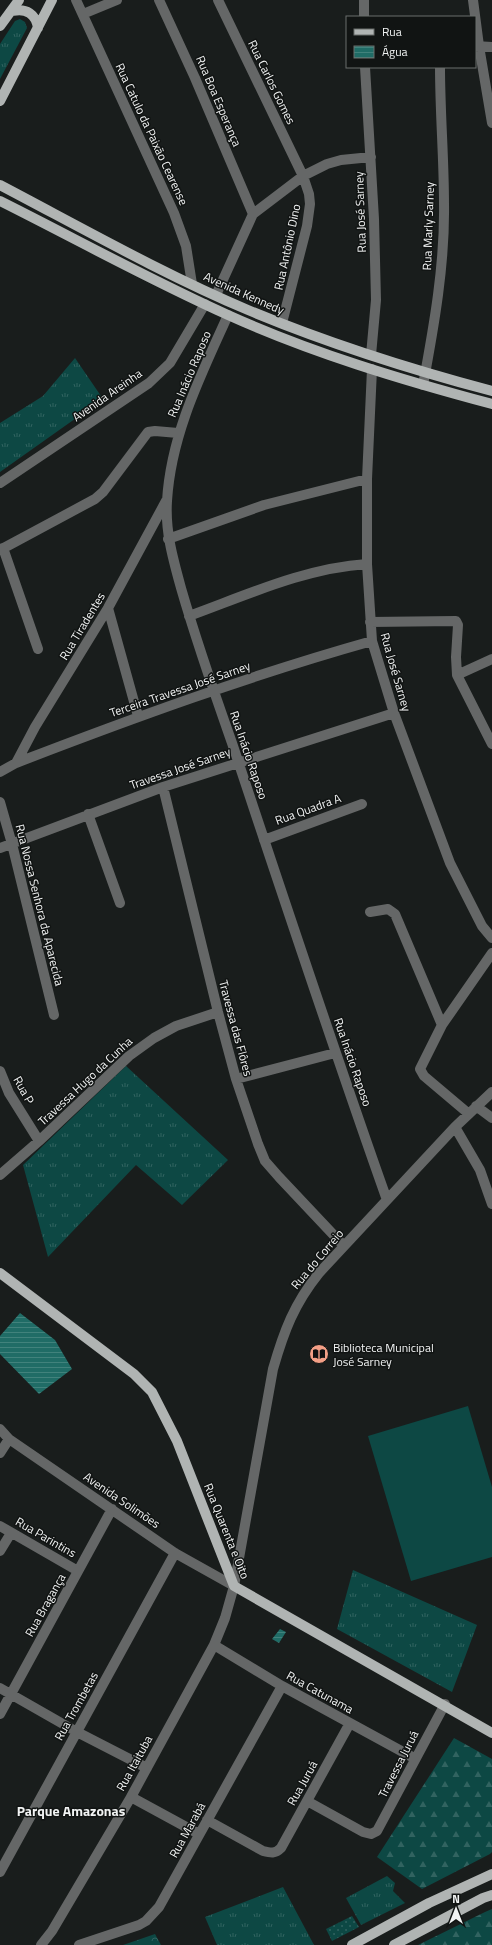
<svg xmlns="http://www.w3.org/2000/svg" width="492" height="1945" font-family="'Titillium Web',sans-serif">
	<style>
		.grass { fill: url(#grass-tufts) }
		.forest { fill: url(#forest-firs) }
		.park { fill: url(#park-crowns) }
		.garden { fill: url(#garden-dots) }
		.pitch { fill: #0d4844 }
		.water { fill: url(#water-rules) }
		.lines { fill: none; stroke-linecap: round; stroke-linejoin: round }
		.minor { stroke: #656767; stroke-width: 10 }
		.major { stroke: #b0b4b3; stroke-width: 10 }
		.labels { text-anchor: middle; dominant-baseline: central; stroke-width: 3; stroke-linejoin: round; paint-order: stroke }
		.street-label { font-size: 12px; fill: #f2f4f4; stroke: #111413 }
		.poi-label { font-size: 12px; fill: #f2f4f4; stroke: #111413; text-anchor: start }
		.quarter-label { font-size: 14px; font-weight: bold; fill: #f2f4f4; stroke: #111413 }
	</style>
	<defs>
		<pattern id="grass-tufts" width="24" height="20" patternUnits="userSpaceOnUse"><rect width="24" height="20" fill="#0d4844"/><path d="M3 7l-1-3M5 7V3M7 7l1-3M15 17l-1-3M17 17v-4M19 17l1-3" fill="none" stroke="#316360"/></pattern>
		<pattern id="forest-firs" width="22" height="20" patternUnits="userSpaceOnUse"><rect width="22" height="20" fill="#0d4844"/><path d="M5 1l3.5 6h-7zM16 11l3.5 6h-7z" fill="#316360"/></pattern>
		<pattern id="park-crowns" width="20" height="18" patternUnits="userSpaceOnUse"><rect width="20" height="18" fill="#0d4844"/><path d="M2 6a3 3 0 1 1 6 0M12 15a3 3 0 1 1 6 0" fill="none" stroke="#316360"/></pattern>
		<pattern id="garden-dots" width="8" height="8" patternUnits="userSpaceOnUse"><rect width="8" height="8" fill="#0d4844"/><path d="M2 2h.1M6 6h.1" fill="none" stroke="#316360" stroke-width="1.8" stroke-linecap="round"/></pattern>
		<pattern id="water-rules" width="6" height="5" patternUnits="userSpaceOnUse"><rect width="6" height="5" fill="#206c66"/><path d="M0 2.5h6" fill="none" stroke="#41827c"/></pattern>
	</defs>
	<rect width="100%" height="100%" fill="#191d1c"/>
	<path class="grass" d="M20,19L25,22L27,28L0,79V44L15,21Z
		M75,358L103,399L0,472V423L43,396Z
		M126,1066L228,1160L182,1205L136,1165L48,1257L23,1165Z
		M353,1570L477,1625L452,1692L337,1629Z
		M387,1876L395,1883L393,1891L405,1903L361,1925L346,1898Z
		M283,1887L314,1945H217L205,1917Z"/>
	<path class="forest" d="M454,1738L492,1759V1852L490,1854L422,1889L377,1857Z
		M492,1909V1945H418L485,1912Z"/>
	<path class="park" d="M155,1934L161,1945H123Z"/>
	<path class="garden" d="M352,1916L359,1927L332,1941L326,1929Z"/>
	<path class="pitch" d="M468,1406L492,1487V1557L411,1581L368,1436Z"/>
	<path class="water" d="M20,1313L55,1340L72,1369L39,1394L0,1354V1336Z
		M280,1629L286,1632L279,1643L272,1639Z"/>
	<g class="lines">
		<path class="minor" d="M76,0L174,213L186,246L192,284
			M159,0L195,78L253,214
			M218,0L303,176L309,194L310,204L307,226L282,323
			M364,0V17
			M473,0L479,46L492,123
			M83,14L117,0
			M475,46L492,47
			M365,67L374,219L376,300L371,355
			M216,295L253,214L303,176L327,164L341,160L371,157
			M228,315C201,375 171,434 167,501C165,531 173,559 181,588C196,640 214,692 232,743C283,896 333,1048 387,1200
			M372,369L367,479V564L372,641L394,713L450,863L482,926L492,938
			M423,385C434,326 445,264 444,204C444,158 440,113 440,67
			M0,483L149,383L170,363L205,304
			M168,539L264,505L367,479
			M3,548L38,649
			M0,550L95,499L103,492L148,432L155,431L178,433
			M108,608L138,716
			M189,616C247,595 305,568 367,564
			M370,622L456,621L458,625L456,657L457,675L492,744
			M457,675L492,659
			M16,763L35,727L108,608L166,501
			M0,772L16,763C133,718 251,675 372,641
			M163,787L218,1012L236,1079L258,1144L265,1161L279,1177L344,1246
			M0,802L12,844L54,1015
			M88,814L120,903
			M264,840L362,804
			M0,848L163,787L394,713
			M370,912L388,909L395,914L442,1025
			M0,1071L9,1093L39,1141
			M236,1079L335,1053
			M476,1106L492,1118
			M469,1114L424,1076L420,1069L442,1025L492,953
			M455,1127L480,1170L492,1204
			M0,1175L39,1141L129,1056L154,1038L176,1026L218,1012
			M0,1429L9,1439L175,1553L234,1586
			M0,1453L9,1439
			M0,1526L78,1571
			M0,1551L11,1533
			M214,1645L282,1686L414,1758
			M0,1688L77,1732L147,1768
			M0,1714L112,1509
			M131,1797L199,1834
			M307,1801L363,1832L371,1834L377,1831L445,1704
			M207,1820L263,1851C271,1853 275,1854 281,1848L350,1723
			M0,1872L175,1553
			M41,1945L52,1931L131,1797L214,1645L225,1618L234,1586L273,1369C284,1331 294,1304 319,1273L455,1127L492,1092
			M79,1945L139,1925L146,1921L159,1907L282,1686"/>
		<path class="major" d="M13,11C26,8 36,14 38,28
			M0,26L19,0
			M0,101L52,0
			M0,185C82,228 163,274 248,310C327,343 409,369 492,391
			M0,201C76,239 150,280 228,315C312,353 402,380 492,404
			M0,1273L134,1374L152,1392L177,1441L234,1586L492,1733
			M352,1945L429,1903L492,1874
			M394,1945L483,1898L492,1895"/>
	</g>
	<defs>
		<symbol id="library-disc" viewBox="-11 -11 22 22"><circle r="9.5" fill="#f39f86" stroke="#111413"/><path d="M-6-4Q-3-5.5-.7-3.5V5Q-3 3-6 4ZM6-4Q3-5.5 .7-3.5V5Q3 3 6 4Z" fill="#111"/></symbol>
	</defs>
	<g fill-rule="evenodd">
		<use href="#library-disc" x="308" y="1343" width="22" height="22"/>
	</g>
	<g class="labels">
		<g class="street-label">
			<text transform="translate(272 82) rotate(64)">Rua Carlos Gomes</text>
			<text transform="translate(219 101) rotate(67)">Rua Boa Esperança</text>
			<text transform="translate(152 134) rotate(65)">Rua Catulo da Paixão Cearense</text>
			<text transform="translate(360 212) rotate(-92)">Rua José Sarney</text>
			<text transform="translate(428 226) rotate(-88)">Rua Marly Sarney</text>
			<text transform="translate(287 247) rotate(-78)">Rua Antônio Dino</text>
			<text transform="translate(244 293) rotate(24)">Avenida Kennedy</text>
			<text transform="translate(189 374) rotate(-67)">Rua Inácio Raposo</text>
			<text transform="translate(107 395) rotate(-35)">Avenida Areinha</text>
			<text transform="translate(82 626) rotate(-59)">Rua Tiradentes</text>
			<text transform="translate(396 672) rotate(74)">Rua José Sarney</text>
			<text transform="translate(180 689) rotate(-19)">Terceira Travessa José Sarney</text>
			<text transform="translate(249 755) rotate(71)">Rua Inácio Raposo</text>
			<text transform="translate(180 768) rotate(-19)">Travessa José Sarney</text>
			<text transform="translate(308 809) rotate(-20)">Rua Quadra A</text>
			<text transform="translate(40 905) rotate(76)">Rua Nossa Senhora da Aparecida</text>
			<text transform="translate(236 1028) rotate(75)">Travessa das Flôres</text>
			<text transform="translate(353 1062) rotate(71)">Rua Inácio Raposo</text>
			<text transform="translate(85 1081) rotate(-43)">Travessa Hugo da Cunha</text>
			<text transform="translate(24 1090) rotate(61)">Rua P</text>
			<text transform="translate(317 1259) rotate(-50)">Rua do Correio</text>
			<text transform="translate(122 1500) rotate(34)">Avenida Solimões</text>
			<text transform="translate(227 1531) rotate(68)">Rua Quarenta e Oito</text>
			<text transform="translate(46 1537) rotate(30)">Rua Parintins</text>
			<text transform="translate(45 1605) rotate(-61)">Rua Bragança</text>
			<text transform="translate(320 1692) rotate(29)">Rua Catunama</text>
			<text transform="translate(76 1706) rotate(-61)">Rua Trombetas</text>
			<text transform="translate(134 1763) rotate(-61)">Rua Itaituba</text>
			<text transform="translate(398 1764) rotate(-63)">Travessa Juruá</text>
			<text transform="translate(302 1783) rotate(-61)">Rua Juruá</text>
			<text transform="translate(187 1830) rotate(-61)">Rua Marabá</text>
		</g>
		<g class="poi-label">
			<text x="333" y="1347">Biblioteca Municipal<tspan x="333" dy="14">José Sarney</tspan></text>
		</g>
		<g class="quarter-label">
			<text x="71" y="1810">Parque Amazonas</text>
		</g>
	</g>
	<rect x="346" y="16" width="130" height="52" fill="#111413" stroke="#6b6e6d"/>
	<rect x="354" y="29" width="20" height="6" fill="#b0b4b3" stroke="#6b6e6d"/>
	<text x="382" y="36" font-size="12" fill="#f2f4f4">Rua</text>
	<rect x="354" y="46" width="20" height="12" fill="url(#water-rules)" stroke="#6b6e6d"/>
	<text x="382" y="56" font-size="12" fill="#f2f4f4">Água</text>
	<g transform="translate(456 1909)" stroke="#111413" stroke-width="3" paint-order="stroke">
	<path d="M0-3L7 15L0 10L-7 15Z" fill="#f2f4f4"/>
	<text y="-6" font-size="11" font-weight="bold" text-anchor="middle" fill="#f2f4f4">N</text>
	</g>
</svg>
